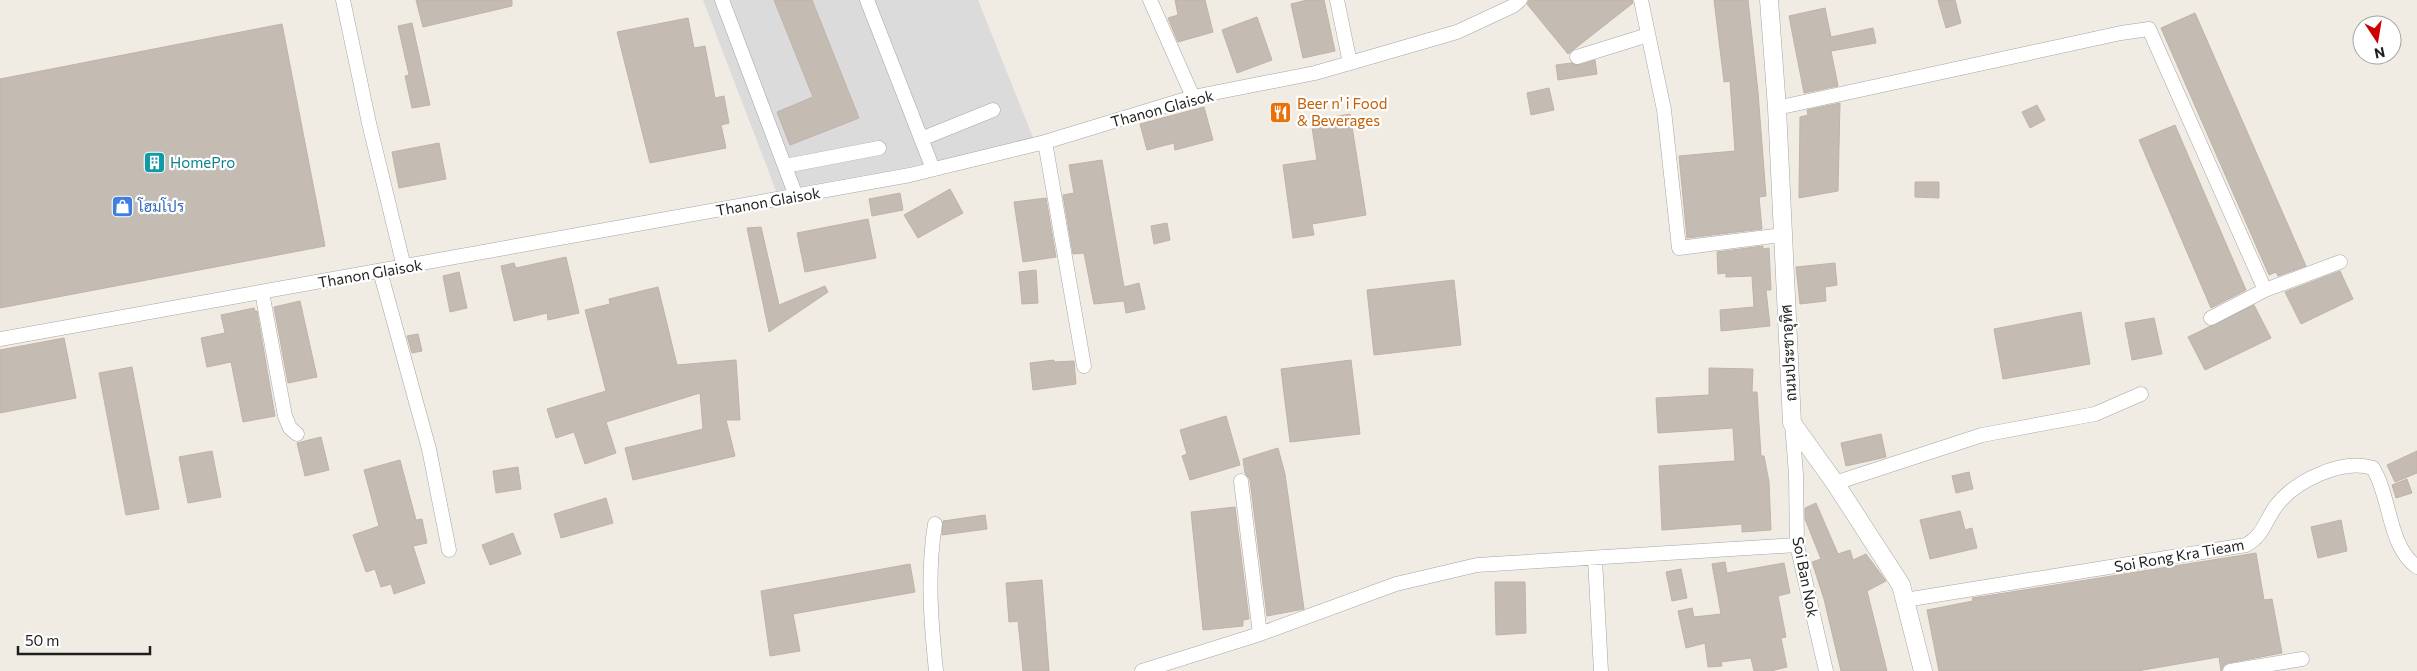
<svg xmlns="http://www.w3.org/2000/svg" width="2417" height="671" font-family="Commissioner,Sarabun,sans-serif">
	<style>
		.residential { fill: #dcdbdb }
		.building { fill: #c4bbb3; stroke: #c2b2a6 }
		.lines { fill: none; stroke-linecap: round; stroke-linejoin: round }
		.minor-casing { stroke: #a5a5a5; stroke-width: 15 }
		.tertiary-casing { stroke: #a5a5a5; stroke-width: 19 }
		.minor { stroke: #fff; stroke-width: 14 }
		.tertiary { stroke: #fff; stroke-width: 18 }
		.labels { text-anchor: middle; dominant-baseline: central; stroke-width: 4.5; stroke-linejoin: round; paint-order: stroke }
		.food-label { font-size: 15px; fill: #c56008; stroke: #fff; text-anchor: start }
		.street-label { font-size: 15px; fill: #1e1e1e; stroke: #fff }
		.culture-label { font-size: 15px; fill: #0d838f; stroke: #fff; text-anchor: start }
		.shop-label { font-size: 15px; fill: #366cbe; stroke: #fff; text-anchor: start }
	</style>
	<rect width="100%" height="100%" fill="#f0ece4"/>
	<path class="residential" d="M703,0H978L1034,140L904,168L776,191Z"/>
	<path class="building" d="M416,0H512V6L423,27Z
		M774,0H812L859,118L790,145L777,112L813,97Z
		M1175,0H1205L1213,32L1178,42L1168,18L1178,15Z
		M1307,0H1324L1335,51L1303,58L1291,4Z
		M1529,0H1632L1633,3L1568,54L1527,4Z
		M1714,0H1748L1758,92L1766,196L1759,197L1762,229L1687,238L1679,156L1735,151L1730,81L1724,82Z
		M1938,0H1955L1961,23L1946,28Z
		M1825,8L1831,37L1873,28L1876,43L1831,51L1838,86L1804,93L1789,16Z
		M2195,13L2306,266L2278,276L2276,272L2269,275L2161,28Z
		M1257,17L1272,60L1237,73L1222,30Z
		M688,18L694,48L705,46L715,98L724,96L729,123L721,125L726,148L650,163L617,32Z
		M412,23L430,105L412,108L405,76L409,75L398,26Z
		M282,24L325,246L0,308V79Z
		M1595,60L1597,74L1558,80L1556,65L1571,63L1579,65Z
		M1549,88L1554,110L1531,115L1527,93Z
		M1840,103L1838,191L1799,198L1800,117L1808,115L1807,110Z
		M2037,105L2045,120L2030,128L2022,112Z
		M1204,107L1213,140L1175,150L1174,143L1147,150L1140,124Z
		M1350,114L1366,215L1312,224L1314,235L1293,238L1283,165L1317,160L1311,121Z
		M2175,125L2246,290L2211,308L2139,140Z
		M439,143L446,179L399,188L392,152Z
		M1102,160L1124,287L1139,283L1145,309L1126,313L1124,301L1094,304L1084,253L1073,254L1063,195L1074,193L1069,165Z
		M1915,182H1939V198L1915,197Z
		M950,189L963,213L918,238L904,215Z
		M900,193L903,210L872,216L869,199Z
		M1046,198L1056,257L1023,262L1014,202Z
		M868,219L876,258L805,272L797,233Z
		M1167,223L1170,240L1154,244L1151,226Z
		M761,227L779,305L825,286L828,292L769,332L747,228Z
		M1763,246V249L1769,248L1771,290H1766L1770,326L1721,331L1720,310L1754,307L1752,276L1726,277V273L1718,274L1717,252Z
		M566,257L579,313L548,320L547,313L514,321L501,266L514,263L516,268Z
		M1835,263L1837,285L1825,287L1826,301L1800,304L1796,267Z
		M1036,270L1038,303L1022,304L1019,272Z
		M2340,271L2353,299L2301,324L2285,292Z
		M459,272L467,308L450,312L443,276Z
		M1454,280L1461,345L1374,355L1367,290Z
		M658,287L677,365L736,360L740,420H726L735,456L633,480L625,448L703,429L700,393L606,422L616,453L585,464L574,432L556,438L547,409L606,391L585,310L610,304L609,299Z
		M300,301L317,377L288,383L274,307Z
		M2254,305L2271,338L2205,370L2188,337Z
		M254,308L255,311H257L275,416L243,422L231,362L207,367L201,338L225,333L221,315Z
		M2081,312L2090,364L2003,379L1994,329Z
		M2154,318L2162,354L2132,360L2125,323Z
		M418,334L422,351L412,353L407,336Z
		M64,338L76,398L0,413V350Z
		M1054,360V362L1074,361L1076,384L1033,390L1030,363Z
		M1351,360L1360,434L1290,442L1281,369Z
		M132,367L159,509L126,515L99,373Z
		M1709,368L1753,369L1752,392H1757L1761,456H1764L1769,482L1771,530L1742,532V524L1662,530L1659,466L1735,461L1733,428L1658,433L1656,398L1709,395Z
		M1226,416L1240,465L1190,480L1182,456L1187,454L1180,430Z
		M1881,434L1886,457L1846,466L1841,443Z
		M321,437L329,470L305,476L297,443Z
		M1278,448L1285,474L1304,609L1267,616L1250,480L1245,473L1243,459Z
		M212,451L221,497L188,503L179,457Z
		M2417,451V473L2395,482L2387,465Z
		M400,460L416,520L422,519L427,543L413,546L425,583L394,594L391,584L381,587L375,569L366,572L353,535L379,526L364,470Z
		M518,467L521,489L496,493L493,471Z
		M1969,472L1973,489L1956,493L1952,476Z
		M2407,479L2412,493L2396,498L2392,485Z
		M606,498L613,523L561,538L554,514Z
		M1816,503L1838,554L1850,550L1853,560L1866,554L1886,581L1867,591L1887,671H1841L1824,599L1812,562L1821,559L1805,519V508Z
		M1235,507L1249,619L1243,620V626L1203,630L1191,512Z
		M1960,511L1965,530L1972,528L1977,548L1930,559L1920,520Z
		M985,515L987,529L942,535L943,521Z
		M2341,520L2347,551L2318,558L2311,527Z
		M513,533L521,554L490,565L482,545Z
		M2256,553L2264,600L2272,599L2282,653L2228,663L2224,665L2221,671L2219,657L2137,671H1939L1927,610L1973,601L1972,598L1986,596Z
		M1725,562L1727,573L1784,563L1790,593L1778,596L1786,637L1781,638L1787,667L1771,671H1754L1751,658L1721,662L1722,666L1708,667L1705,643L1686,648L1678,611L1692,608L1694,617L1721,614L1712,564Z
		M910,564L915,592L793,614L800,651L770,656L761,591Z
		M1681,569L1687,598L1672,601L1666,572Z
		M1042,580L1049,671H1023L1018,621L1009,622L1006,583Z
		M1495,582H1525L1526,633L1496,635Z"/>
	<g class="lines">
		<defs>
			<path id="minor" d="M343,0L369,123L404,267
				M722,0L796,196
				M867,0L933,169
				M1150,0L1193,97
				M1337,0L1350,63
				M1641,0L1664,110L1679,248L1782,235
				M1577,57L1648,35
				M1777,108L2121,33L2149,29L2265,290
				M921,139L993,110
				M1045,142L1084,366
				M785,166L879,148
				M380,271L429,449L449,550
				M262,292L285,416L290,428L297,434
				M2211,318L2265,290L2340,262
				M0,339L910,175L1045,142L1193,97L1315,73L1350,63L1457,32L1513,6L1520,0
				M1792,423L1796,475L1797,545L1826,671
				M1241,481L1260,634
				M1835,483L1982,435L2095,414L2141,394
				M935,524C927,573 931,622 936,671
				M1595,559L1601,671
				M1905,600L2246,545C2263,536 2265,521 2276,506C2295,481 2342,458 2373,468C2391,498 2388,546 2417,567
				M1142,671L1260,634L1396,584L1477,565L1797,545
				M2230,671L2302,659"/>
			<path id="tertiary" d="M1769,0L1777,108L1792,423L1835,483L1901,585L1923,671"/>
		</defs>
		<use href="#minor" class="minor-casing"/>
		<use href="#tertiary" class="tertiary-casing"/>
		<use href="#minor" class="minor"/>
		<use href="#tertiary" class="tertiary"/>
	</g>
	<defs>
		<symbol id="restaurant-square" viewBox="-11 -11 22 22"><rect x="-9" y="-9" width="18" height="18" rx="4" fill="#e8710a" stroke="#fff"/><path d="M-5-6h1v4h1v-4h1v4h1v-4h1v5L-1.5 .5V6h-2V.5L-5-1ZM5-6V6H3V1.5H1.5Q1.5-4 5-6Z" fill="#fff"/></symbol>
		<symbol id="building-square" viewBox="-11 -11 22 22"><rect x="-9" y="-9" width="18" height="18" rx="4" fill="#0f9aa8" stroke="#fff"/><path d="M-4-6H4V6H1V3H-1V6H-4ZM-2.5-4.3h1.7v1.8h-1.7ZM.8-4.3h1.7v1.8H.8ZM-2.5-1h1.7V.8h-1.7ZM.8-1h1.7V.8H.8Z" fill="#fff"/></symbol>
		<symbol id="shop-square" viewBox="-11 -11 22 22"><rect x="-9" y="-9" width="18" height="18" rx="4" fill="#3f7fe0" stroke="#fff"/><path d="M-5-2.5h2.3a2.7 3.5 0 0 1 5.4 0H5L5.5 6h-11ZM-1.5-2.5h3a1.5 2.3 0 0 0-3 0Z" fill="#fff"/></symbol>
	</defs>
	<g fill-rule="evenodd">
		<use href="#restaurant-square" x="1268" y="100" width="25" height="25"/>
		<use href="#building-square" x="142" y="150" width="25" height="25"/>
		<use href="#shop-square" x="110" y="194" width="25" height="25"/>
	</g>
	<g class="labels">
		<g class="food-label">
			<text x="1297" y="103">Beer n' i Food<tspan x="1297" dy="17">&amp; Beverages</tspan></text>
		</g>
		<g class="street-label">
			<text transform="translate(1162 108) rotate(-15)">Thanon Glaisok</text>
			<text transform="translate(768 201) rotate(-10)">Thanon Glaisok</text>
			<text transform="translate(370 273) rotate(-10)">Thanon Glaisok</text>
			<text transform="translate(1788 353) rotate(-93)">ถนนประชาอุทิศ</text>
			<text transform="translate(2179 555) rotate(-10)">Soi Rong Kra Tieam</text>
			<text transform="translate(1806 577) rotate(79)">Soi Ban Nok</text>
		</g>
		<g class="culture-label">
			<text x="170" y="162">HomePro</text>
		</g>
		<g class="shop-label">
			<text x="138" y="206">โฮมโปร</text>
		</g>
	</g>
	<g transform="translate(2377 40) rotate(168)"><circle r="24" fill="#ffffff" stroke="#a5a5a5"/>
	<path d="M0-4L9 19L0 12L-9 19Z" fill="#cd0200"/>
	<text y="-8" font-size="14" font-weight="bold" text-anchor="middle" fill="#1e1e1e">N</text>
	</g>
	<path d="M18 646v8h132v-8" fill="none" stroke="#1e1e1e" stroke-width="2.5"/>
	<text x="25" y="646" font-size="15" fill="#1e1e1e" stroke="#ffffff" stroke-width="4" paint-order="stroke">50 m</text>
</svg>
